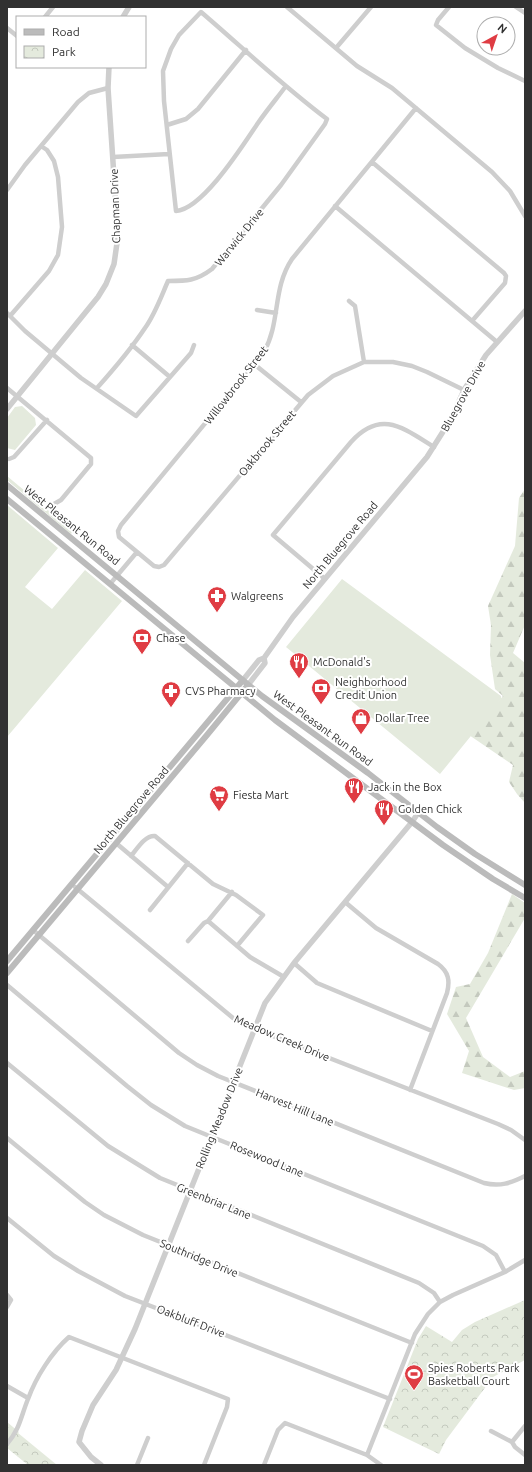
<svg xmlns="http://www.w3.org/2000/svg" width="532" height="1472" font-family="Ubuntu,sans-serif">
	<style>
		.grass { fill: #e4eadd }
		.forest { fill: url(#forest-firs) }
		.park { fill: url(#park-crowns) }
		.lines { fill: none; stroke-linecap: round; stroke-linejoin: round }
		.minor { stroke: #cecece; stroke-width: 4.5 }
		.tertiary { stroke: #cecece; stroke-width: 5.5 }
		.secondary { stroke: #bbb; stroke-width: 6 }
		.labels { text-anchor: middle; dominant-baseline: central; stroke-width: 4; stroke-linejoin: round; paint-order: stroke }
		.street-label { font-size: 11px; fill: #313131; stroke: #fff }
		.poi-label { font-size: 11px; fill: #313131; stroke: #fff; text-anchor: start }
	</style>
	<defs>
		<pattern id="forest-firs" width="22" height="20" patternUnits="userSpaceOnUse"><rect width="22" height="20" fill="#e4eadd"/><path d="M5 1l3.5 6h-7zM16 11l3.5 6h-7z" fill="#c4c9be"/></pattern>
		<pattern id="park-crowns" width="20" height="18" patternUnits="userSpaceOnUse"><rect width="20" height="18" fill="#e4eadd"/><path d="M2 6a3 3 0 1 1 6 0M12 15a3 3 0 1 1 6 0" fill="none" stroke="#c4c9be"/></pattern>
	</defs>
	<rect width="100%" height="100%" fill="#fff"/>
	<path class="grass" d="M22,406L35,418L36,425L15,450L7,448V418L15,407Z
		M7,476L73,531L71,534L7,480Z
		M7,505L58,548L25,587L52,609L85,570L122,601L7,737Z
		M342,579L501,696V699L440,774L286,647Z"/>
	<path class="forest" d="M525,489V625L513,653L525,663V803L517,794L509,782L513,765L469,735L503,696L495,689L490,655L491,625L488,606L515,546L519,498Z
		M512,894L525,903V918L466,1018L483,1057L510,1077L525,1071V1088L514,1090L462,1073L469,1051L447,1014L456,987L470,984L488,953Z"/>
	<path class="park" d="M525,1300V1360L493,1377L446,1440L439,1454L383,1427L418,1339L426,1326L452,1342L462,1330L475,1322Z
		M7,1422L19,1432L18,1433L57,1465H28L7,1448Z"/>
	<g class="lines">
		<path class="minor" d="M287,7L357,66L392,88L492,172L510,191L525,216
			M449,7L438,20L436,25L465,48L498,68L525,81
			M516,7L525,13
			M45,17L53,7
			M7,28L17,36
			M336,48L371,7
			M416,108L292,259C272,289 281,321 264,352L121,525L118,531L119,537L154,566L159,567L164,565L308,395L333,376L364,362H393L412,366L427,372L464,390
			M167,125L186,119L198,109L246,50
			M113,157L169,154
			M372,162L504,273L506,276L505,283L472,321
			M7,190L25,165L78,102L89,93L108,88
			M335,206L497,342
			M349,301L355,306L364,362
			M257,310L276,313
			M7,313L25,331L81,378L136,416L191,353L194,345
			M10,316L49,271L58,255L62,227L58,177L54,161L47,150L41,146
			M132,345L170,377
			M254,364L301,402
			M7,388L91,458V464L61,500L54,504
			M97,388C114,369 131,349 145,328C155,314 161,297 168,281C187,281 196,281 212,269L281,185L325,124L327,119C283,86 243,48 201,12L179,35L171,49L163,71L164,101L176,211C203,209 243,145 258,123C267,110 277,98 286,86
			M9,459L14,457L47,420
			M325,579L273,535L351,442C381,409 403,428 434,447
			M110,584L137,552
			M116,843L168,887
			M131,856C137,849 145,835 155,836L213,884L236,895L263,915L237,946
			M75,887L233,1018L242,1024L498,1124L511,1130L525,1140
			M345,902L376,928L438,964C449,972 450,981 447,993L410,1090
			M150,910L188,863
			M208,921L250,957L284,977
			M33,930L179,1053L197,1065L218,1076L484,1183C500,1187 511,1183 525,1176
			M188,941L204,923L208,921L232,892
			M294,963L317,983L432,1031
			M7,985L127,1086L151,1105L185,1126L212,1137L483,1246L496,1255L505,1272
			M7,1063L108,1146L160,1178L419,1283L434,1293L440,1302
			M7,1138L85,1202L104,1215L143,1235L412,1343
			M7,1218L54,1256L78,1271L125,1296L390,1399
			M7,1295L11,1300L7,1307
			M7,1386L28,1398
			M491,1431L512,1442L515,1447L525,1455
			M512,1442L525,1426
			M7,1444C20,1429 21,1416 28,1399C36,1377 52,1352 69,1337L228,1399L227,1407L204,1465
			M367,1455L415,1334L428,1314L440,1302L453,1295L505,1272L525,1260
			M137,1465L148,1438
			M264,1465L278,1430L285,1423L367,1455L381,1465"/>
		<path class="tertiary" d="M123,17L129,7
			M7,409L98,297L106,284L114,264L118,236L108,88L109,67
			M243,680L259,660L264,658
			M248,685L265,663L264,658L293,617L427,457L451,419L464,390L486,355L525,311
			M101,1465L91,1457L79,1442L82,1431L93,1405L116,1370L135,1329L265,1003L294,963L412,822L418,813"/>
		<path class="secondary" d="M7,485L262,696L368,773L437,827L475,854L525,885
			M7,499L275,720L443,845L493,879L525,898
			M7,961L243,680
			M7,973L207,735L248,685"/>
	</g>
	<defs>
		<symbol id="pharmacy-pin" viewBox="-11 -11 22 30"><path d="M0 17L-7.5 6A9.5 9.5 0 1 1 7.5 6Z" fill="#df3c43" stroke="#fff"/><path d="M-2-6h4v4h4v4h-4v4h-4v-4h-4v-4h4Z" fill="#fff"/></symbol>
		<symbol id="bank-pin" viewBox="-11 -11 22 30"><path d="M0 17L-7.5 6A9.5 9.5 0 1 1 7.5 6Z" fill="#df3c43" stroke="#fff"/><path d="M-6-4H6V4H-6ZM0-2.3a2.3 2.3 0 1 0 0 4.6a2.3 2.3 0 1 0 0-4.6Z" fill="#fff"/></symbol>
		<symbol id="restaurant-pin" viewBox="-11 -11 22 30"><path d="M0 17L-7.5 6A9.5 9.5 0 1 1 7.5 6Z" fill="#df3c43" stroke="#fff"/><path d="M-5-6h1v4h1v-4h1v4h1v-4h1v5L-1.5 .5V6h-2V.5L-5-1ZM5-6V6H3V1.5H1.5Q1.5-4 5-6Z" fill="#fff"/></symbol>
		<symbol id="shop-pin" viewBox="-11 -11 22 30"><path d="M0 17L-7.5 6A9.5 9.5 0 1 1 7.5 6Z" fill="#df3c43" stroke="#fff"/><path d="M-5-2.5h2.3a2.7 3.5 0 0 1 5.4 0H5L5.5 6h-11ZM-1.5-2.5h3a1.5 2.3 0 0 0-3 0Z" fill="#fff"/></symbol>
		<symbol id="supermarket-pin" viewBox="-11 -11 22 30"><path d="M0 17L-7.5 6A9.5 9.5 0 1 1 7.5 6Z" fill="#df3c43" stroke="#fff"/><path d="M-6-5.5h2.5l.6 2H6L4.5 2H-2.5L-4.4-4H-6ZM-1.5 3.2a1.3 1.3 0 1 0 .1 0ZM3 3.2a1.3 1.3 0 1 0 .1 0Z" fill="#fff"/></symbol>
		<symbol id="stadium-pin" viewBox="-11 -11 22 30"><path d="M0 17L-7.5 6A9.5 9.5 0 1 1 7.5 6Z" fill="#df3c43" stroke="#fff"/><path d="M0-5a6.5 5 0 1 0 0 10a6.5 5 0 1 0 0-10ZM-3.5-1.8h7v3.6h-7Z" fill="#fff"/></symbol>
	</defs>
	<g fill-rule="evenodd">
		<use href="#pharmacy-pin" x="206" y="585" width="22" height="30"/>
		<use href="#bank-pin" x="131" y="627" width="22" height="30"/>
		<use href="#restaurant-pin" x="288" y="651" width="22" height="30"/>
		<use href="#bank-pin" x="310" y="677" width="22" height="30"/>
		<use href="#pharmacy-pin" x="160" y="680" width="22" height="30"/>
		<use href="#shop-pin" x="350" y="707" width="22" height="30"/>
		<use href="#restaurant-pin" x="343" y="776" width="22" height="30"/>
		<use href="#supermarket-pin" x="208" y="784" width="22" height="30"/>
		<use href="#restaurant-pin" x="373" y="798" width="22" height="30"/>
		<use href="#stadium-pin" x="403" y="1363" width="22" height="30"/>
	</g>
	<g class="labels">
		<g class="street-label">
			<text transform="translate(115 206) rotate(-92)">Chapman Drive</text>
			<text transform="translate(239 237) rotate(-51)">Warwick Drive</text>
			<text transform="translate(236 385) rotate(-52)">Willowbrook Street</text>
			<text transform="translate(463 396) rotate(-61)">Bluegrove Drive</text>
			<text transform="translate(267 443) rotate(-50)">Oakbrook Street</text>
			<text transform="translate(72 525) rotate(39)">West Pleasant Run Road</text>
			<text transform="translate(340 545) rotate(-50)">North Bluegrove Road</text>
			<text transform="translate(323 728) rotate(36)">West Pleasant Run Road</text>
			<text transform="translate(131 810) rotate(-50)">North Bluegrove Road</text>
			<text transform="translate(282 1038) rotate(23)">Meadow Creek Drive</text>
			<text transform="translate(295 1107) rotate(22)">Harvest Hill Lane</text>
			<text transform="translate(219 1118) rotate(-68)">Rolling Meadow Drive</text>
			<text transform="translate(267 1159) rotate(22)">Rosewood Lane</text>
			<text transform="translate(214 1201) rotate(22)">Greenbriar Lane</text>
			<text transform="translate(199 1258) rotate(22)">Southridge Drive</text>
			<text transform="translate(191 1321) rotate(21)">Oakbluff Drive</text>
		</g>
		<g class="poi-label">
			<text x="231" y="596">Walgreens</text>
			<text x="156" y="638">Chase</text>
			<text x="313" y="662">McDonald's</text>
			<text x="335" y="682">Neighborhood<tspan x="335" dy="13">Credit Union</tspan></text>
			<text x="185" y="691">CVS Pharmacy</text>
			<text x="375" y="718">Dollar Tree</text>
			<text x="368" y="787">Jack in the Box</text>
			<text x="233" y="795">Fiesta Mart</text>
			<text x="398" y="809">Golden Chick</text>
			<text x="428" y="1368">Spies Roberts Park<tspan x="428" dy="13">Basketball Court</tspan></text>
		</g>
	</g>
	<rect width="532" height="1472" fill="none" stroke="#313131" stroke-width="16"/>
	<rect x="16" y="16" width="130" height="52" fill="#ffffff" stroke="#adadad"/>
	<rect x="24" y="29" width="20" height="6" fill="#bbbbbb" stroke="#adadad"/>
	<text x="52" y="36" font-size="12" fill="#313131">Road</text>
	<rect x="24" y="46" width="20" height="12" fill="url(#park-crowns)" stroke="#adadad"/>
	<text x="52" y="56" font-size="12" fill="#313131">Park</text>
	<g transform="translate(496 36) rotate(40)"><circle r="19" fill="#ffffff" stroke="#adadad"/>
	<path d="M0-3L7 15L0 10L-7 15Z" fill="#df3c43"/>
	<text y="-6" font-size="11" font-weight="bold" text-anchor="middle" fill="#313131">N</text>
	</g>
</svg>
